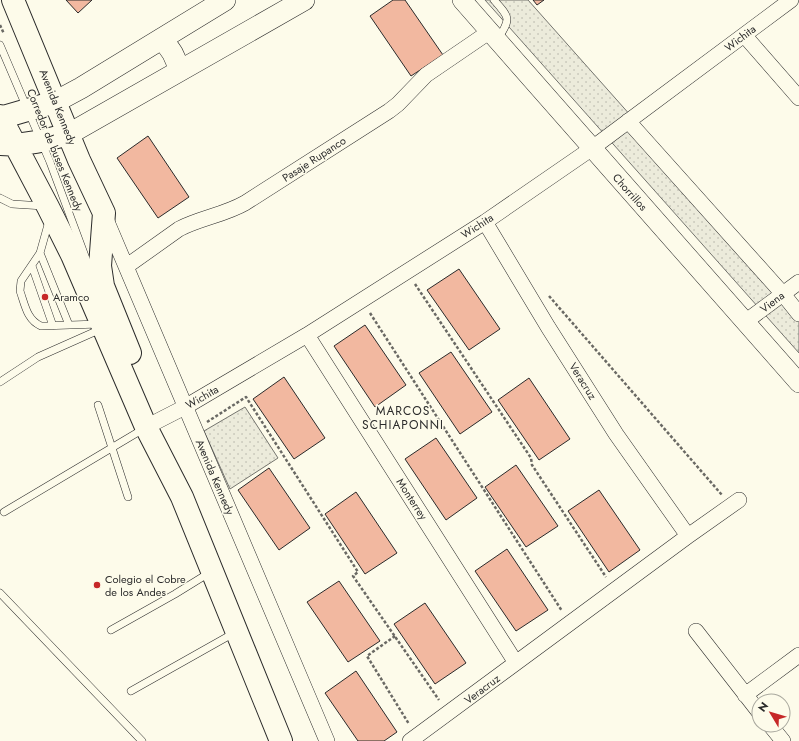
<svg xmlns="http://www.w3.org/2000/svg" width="799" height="741" font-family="Jost,sans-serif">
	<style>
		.grass { fill: url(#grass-dots); stroke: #74746e }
		.building { fill: #f2b8a0; stroke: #2b2b2b }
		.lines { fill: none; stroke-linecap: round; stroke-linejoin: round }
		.service-casing { stroke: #2b2b2b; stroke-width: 8 }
		.minor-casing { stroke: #2b2b2b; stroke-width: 16 }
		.tertiary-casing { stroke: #2b2b2b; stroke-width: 20 }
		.secondary-casing { stroke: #2b2b2b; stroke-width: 22 }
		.primary-casing { stroke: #2b2b2b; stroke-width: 24 }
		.path { stroke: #6a6964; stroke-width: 2.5; stroke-dasharray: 3 2; stroke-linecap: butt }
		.service { stroke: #fdfbea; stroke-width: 7 }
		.minor { stroke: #fdfbea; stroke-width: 15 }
		.tertiary { stroke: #fdfbea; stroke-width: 19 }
		.secondary { stroke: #fdfbea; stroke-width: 21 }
		.primary { stroke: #fdfbea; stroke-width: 22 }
		.poi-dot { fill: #c62828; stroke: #fdfbea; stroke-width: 1.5 }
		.labels { text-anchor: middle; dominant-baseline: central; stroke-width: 3; stroke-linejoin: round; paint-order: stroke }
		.street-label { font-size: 11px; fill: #2b2b2b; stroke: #fdfbea }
		.poi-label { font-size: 11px; fill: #2b2b2b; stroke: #fdfbea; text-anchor: start }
		.neighbourhood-label { font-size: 12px; letter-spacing: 1px; fill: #2b2b2b; stroke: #fdfbea }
	</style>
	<defs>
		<pattern id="grass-dots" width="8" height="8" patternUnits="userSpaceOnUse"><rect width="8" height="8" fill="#ecebdb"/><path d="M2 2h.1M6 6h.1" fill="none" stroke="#cbcabc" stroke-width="1.8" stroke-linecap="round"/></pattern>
	</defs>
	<rect width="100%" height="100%" fill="#fdfbea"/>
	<path class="grass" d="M485,0H528L799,305V353Z
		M245,407L278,458L230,489L204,431Z"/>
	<path class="building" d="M66,0H92L78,13Z
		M393,0H405L443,55L411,76L370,16Z
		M533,0H544L537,5Z
		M148,136L189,197L158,218L117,158Z
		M459,269L500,329L469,350L427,290Z
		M365,325L406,385L375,407L334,346Z
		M451,352L492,412L460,434L419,373Z
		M284,377L325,438L294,459L253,399Z
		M529,378L570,439L539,460L498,400Z
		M436,438L477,498L446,520L405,459Z
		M516,465L558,526L526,547L485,487Z
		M269,468L310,528L279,550L238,490Z
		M599,490L640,550L609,572L568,511Z
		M356,492L397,553L365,574L325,514Z
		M507,549L548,610L516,631L475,571Z
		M339,581L380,641L348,662L307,602Z
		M425,603L466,663L435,684L394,624Z
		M356,671L397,732L384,741H358L325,693Z"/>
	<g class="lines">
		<defs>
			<path id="service" d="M494,0C510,18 511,18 498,39
				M0,45L50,162L88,264L94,272
				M0,198L12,204L44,206
				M49,221L40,253L21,281L20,291C25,305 27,320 41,326L99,324
				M40,253L69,325
				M32,266L53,326
				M0,382L38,357L101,329
				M98,405L128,497
				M4,512L145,428
				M0,593L142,741
				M111,630L175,594L209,573
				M131,691L234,633"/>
			<path id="minor" d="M744,35L799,98
				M628,121L783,294L799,314
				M105,217L327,741
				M485,222L548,327L616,434L688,536
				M127,266L179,229C200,218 224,215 245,203L389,111L398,104L426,75L489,32
				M745,322L799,282
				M307,335L516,663
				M146,427L185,407L307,335L485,222L591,149L791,0
				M696,631L759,712
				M745,695L799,655
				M770,725L783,741
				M410,741L688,536L739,500"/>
			<path id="tertiary" d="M462,0L799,383"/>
			<path id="secondary" d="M161,39C171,48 176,57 179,71
				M55,102L81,88L225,0
				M69,134L304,0"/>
			<path id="primary" d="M13,0L79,160L104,213L100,266L103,286L130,353
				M0,116L48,207L72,255L146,427L182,497L281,741
				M0,118L55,102
				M1,144C25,146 47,140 69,134"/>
		</defs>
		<use href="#service" class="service-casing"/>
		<use href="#minor" class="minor-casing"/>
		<use href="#tertiary" class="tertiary-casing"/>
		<use href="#secondary" class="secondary-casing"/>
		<use href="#primary" class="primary-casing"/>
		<path class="path" d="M0,25L4,34
			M415,284L531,458L532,465L606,577
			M549,296L722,495
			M370,313L562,611
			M207,422L246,397L358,572L353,576L439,700
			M395,636L367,656L409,724"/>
		<use href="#service" class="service"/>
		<use href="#minor" class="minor"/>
		<use href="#tertiary" class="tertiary"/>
		<use href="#secondary" class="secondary"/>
		<use href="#primary" class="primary"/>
	</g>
	<g class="poi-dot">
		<circle cx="45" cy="297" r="4"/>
		<circle cx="97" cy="585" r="4"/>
	</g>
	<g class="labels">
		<g class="street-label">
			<text transform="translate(740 38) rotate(-37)">Wichita</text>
			<text transform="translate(58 107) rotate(68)">Avenida Kennedy</text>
			<text transform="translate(55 150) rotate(68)">Corredor de buses Kennedy</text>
			<text transform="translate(314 159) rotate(-33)">Pasaje Rupanco</text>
			<text transform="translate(630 192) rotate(48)">Chorrillos</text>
			<text transform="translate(477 226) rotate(-33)">Wichita</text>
			<text transform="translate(772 302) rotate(-37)">Viena</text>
			<text transform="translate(583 381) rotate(58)">Veracruz</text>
			<text transform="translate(202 397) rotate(-30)">Wichita</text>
			<text transform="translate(215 477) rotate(67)">Avenida Kennedy</text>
			<text transform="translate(412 499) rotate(57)">Monterrey</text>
			<text transform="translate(482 689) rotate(-37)">Veracruz</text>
		</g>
		<g class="poi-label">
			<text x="53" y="297">Aramco</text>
			<text x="105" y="579">Colegio el Cobre<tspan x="105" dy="13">de los Andes</tspan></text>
		</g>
		<g class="neighbourhood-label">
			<text x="403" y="411">MARCOS<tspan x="403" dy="14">SCHIAPONNI</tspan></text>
		</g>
	</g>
	<g transform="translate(771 713) rotate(308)"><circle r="19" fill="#fdfbea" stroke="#a9a89e"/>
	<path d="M0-3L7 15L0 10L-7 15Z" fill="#c62828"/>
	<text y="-6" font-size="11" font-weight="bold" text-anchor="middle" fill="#2b2b2b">N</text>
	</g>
</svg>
